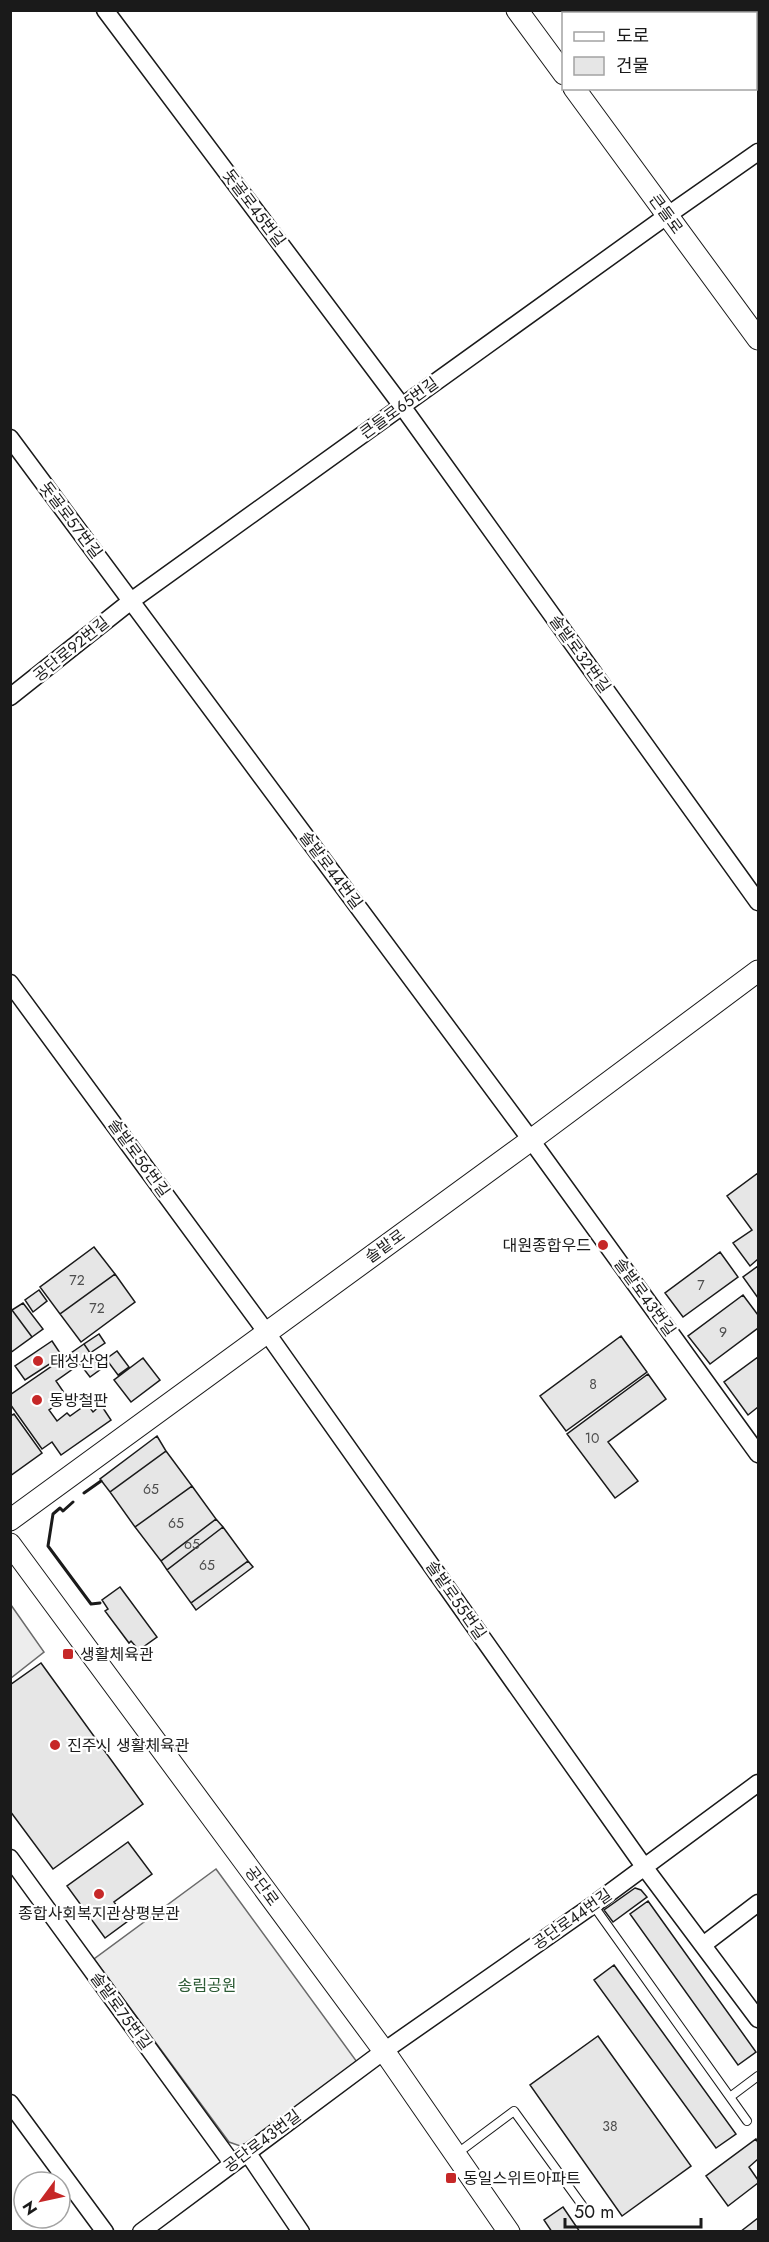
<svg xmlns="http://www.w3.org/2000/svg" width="769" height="2242" font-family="Jost,'Noto Sans KR',sans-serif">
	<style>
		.built { fill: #ededed; stroke: #6a6a6a; stroke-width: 1.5 }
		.building { fill: #e6e6e6; stroke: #1a1a1a; stroke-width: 1.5 }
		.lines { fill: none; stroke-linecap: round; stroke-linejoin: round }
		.service-casing { stroke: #1a1a1a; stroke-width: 10 }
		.minor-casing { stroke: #1a1a1a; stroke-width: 19 }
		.tertiary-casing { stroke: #1a1a1a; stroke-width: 23 }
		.service { stroke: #fff; stroke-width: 8 }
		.minor { stroke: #fff; stroke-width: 16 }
		.tertiary { stroke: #fff; stroke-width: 21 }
		.wall { stroke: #1a1a1a; stroke-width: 3 }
		.poi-dot { fill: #c62828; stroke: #fff; stroke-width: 2 }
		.labels { text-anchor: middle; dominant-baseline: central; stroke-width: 4.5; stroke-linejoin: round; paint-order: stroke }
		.number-label { font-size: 14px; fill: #4d4d4d }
		.street-label { font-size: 16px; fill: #1a1a1a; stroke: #fff }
		.poi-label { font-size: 16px; fill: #1a1a1a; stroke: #fff; text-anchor: start }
		.park-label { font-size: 16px; fill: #2b5a34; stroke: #fff }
	</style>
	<rect width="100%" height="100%" fill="#fff"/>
	<path class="built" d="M11,1605L44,1652L11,1678H10Z
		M216,1869L357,2062L243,2147L229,2142L94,1959Z"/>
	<path class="building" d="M758,1173V1259L750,1266L733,1243L752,1230L727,1196Z
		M94,1247L115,1274L60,1314L40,1287Z
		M720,1252L738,1277L683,1317L665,1293Z
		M758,1266V1298L743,1277Z
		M115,1274L135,1302L81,1342L60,1314Z
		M39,1290L47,1301L33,1312L25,1300Z
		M743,1295L758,1315V1328L710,1364L688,1336Z
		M23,1303L43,1329L32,1337L12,1310Z
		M12,1310L32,1337L10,1353V1312Z
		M99,1334L105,1343L90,1353L84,1344Z
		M621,1336L647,1372L566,1431L540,1396Z
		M52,1341L62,1356L25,1380L15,1366Z
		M84,1344L101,1369L90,1377L80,1364L56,1381L67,1397L49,1410L57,1421L67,1413L70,1416L87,1404L93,1412L101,1405L111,1420L61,1455L52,1442L42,1449L10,1404V1395Z
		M117,1351L129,1367L118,1375L106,1359Z
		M758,1357V1407L748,1415L724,1382Z
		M143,1358L160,1380L131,1402L114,1380Z
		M648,1374L666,1399L608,1442L638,1481L615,1498L567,1434Z
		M14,1414L42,1453L10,1476V1416Z
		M157,1436L166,1451L110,1492L100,1479Z
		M166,1451L192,1486L135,1527L110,1492Z
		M192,1486L216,1519L161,1561L135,1527Z
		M216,1519L223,1527L167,1570L161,1561Z
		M223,1527L248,1561L191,1603L167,1570Z
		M248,1561L253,1567L196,1610L191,1603Z
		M120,1587L157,1637L139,1650L131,1641L129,1643L105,1611L108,1609L102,1600Z
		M41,1663L143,1804L53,1869L10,1811V1685Z
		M128,1842L152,1874L114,1902L128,1921L105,1938L67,1886Z
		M635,1888L641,1890L647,1897L613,1922L604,1910Z
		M648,1901L756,2052L738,2065L630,1914Z
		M614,1965L736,2134L716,2148L594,1980Z
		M598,2036L691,2166L622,2216L530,2085Z
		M756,2139L758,2143V2159L749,2167L758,2180V2183L728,2206L706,2176Z
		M563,2207L580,2232H552L544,2220Z
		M758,2218V2232H740Z"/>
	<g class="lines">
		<defs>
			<path id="service" d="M593,1905L747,2121
				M730,2097L758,2076
				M455,2155L514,2111L582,2205"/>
			<path id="minor" d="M105,10L402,406L758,902
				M10,438L531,1140L758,1454
				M10,697L131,601L668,215L758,152
				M10,983L267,1333L645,1868L758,2019
				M10,1858L232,2163
				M703,1945L758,1903
				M10,2103L105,2232
				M247,2152L301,2232
				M141,2232L384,2051L593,1905L758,1783"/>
			<path id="tertiary" d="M517,10L564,74
				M574,88L758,339
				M10,1520L531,1140L758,971
				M10,1544L384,2051L509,2232"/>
		</defs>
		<use href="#service" class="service-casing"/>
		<use href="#minor" class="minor-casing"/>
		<use href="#tertiary" class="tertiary-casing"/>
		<use href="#service" class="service"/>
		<use href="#minor" class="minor"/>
		<use href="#tertiary" class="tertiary"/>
		<path class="wall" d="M84,1493L101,1481
			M73,1502L63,1511L60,1508L53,1514L48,1546L91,1604L100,1603"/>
	</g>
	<g class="poi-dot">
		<circle cx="603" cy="1245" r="6"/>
		<circle cx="38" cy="1361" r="6"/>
		<circle cx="37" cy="1400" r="6"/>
		<rect x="62" y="1648" width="12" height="12" rx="3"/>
		<circle cx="55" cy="1745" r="6"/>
		<circle cx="99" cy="1894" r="6"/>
		<rect x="445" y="2172" width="12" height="12" rx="3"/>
	</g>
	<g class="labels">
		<g class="number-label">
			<text x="77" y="1280">72</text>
			<text x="701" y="1285">7</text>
			<text x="97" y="1308">72</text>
			<text x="723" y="1332">9</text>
			<text x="593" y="1384">8</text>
			<text x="592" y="1438">10</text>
			<text x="151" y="1489">65</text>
			<text x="176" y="1523">65</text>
			<text x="192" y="1544">65</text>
			<text x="207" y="1565">65</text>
			<text x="610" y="2126">38</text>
		</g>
		<g class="street-label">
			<text transform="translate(254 208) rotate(53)">돗골로45번길</text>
			<text transform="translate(666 214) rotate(54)">큰들로</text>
			<text transform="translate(399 408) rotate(-36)">큰들로65번길</text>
			<text transform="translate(71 520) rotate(53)">돗골로57번길</text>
			<text transform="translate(71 649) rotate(-39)">공단로92번길</text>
			<text transform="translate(580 654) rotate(54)">솔밭로32번길</text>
			<text transform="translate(331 870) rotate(53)">솔밭로44번길</text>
			<text transform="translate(139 1158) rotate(54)">솔밭로56번길</text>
			<text transform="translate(385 1246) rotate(-36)">솔밭로</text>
			<text transform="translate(645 1297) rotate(54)">솔밭로43번길</text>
			<text transform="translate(456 1600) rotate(55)">솔밭로55번길</text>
			<text transform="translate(262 1886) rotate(54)">공단로</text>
			<text transform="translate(572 1919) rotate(-35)">공단로44번길</text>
			<text transform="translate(121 2011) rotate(54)">솔밭로75번길</text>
			<text transform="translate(262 2141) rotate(-37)">공단로43번길</text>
		</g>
		<g class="poi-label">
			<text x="591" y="1245" text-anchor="end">대원종합우드</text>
			<text x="50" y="1361">태성산업</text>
			<text x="49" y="1400">동방철판</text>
			<text x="80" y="1654">생활체육관</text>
			<text x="67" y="1745">진주시 생활체육관</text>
			<text x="99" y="1913" text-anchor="middle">종합사회복지관상평분관</text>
			<text x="463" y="2178">동일스위트아파트</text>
		</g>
		<g class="park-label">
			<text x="207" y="1985">송림공원</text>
		</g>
	</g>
	<rect width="769" height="2242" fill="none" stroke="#1a1a1a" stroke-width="24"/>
	<rect x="562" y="12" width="195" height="78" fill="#ffffff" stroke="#a3a3a3" stroke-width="1.5"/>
	<rect x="574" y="32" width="30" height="9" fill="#ffffff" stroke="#a3a3a3" stroke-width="1.5"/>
	<text x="616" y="42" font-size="18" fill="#1a1a1a">도로</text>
	<rect x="574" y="57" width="30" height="18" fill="#e6e6e6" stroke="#a3a3a3" stroke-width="1.5"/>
	<text x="616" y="72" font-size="18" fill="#1a1a1a">건물</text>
	<g transform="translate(42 2200) rotate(237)"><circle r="28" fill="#ffffff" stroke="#a3a3a3" stroke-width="1.5"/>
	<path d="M0-4.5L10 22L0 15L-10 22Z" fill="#c62828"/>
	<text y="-9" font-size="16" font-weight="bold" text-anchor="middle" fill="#1a1a1a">N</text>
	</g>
	<path d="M565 2218v9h136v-9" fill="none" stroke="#1a1a1a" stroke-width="3"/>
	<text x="574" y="2218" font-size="18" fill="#1a1a1a" stroke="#ffffff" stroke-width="4.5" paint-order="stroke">50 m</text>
</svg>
